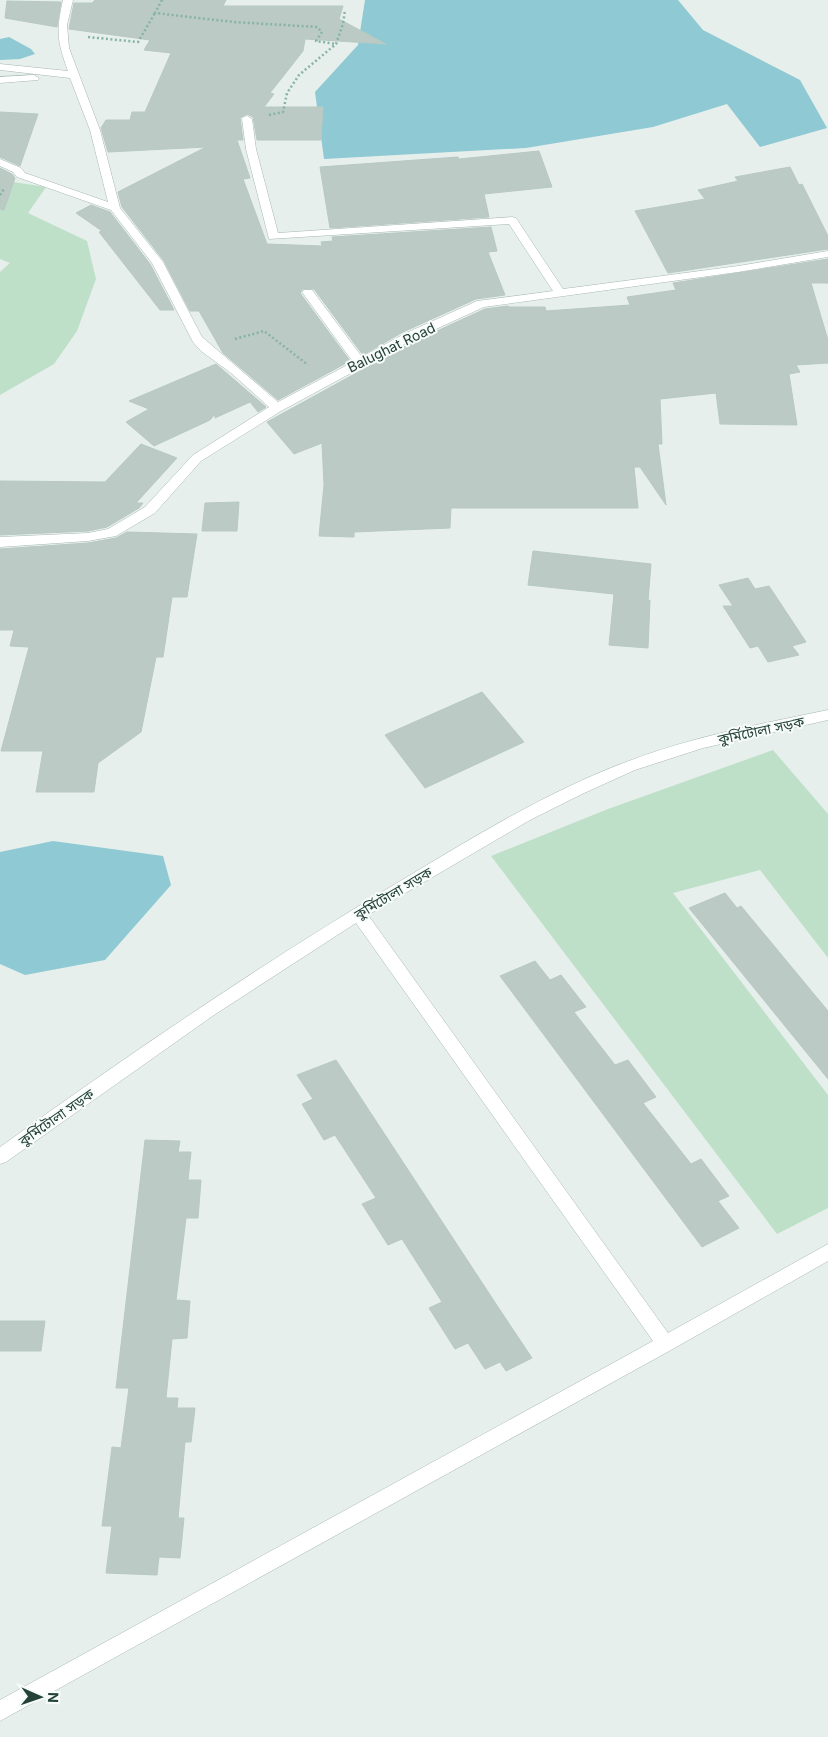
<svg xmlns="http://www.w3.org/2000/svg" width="828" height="1737" font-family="Inter,'Noto Sans Bengali',sans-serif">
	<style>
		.green { fill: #bfe0c8 }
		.water { fill: #8ec9d4 }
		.building { fill: #bbcac4; stroke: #b8c9c2 }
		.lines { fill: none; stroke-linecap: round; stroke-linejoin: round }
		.minor-casing { stroke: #a8b8b2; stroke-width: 1 }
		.path { stroke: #86b3a5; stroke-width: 2.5; stroke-dasharray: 2 2.5; stroke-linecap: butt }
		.minor { fill: #fff; fill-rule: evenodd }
		.labels { text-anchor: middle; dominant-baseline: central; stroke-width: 4; stroke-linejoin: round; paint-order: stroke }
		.street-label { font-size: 14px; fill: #24423a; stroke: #f7fbf9 }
	</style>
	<rect width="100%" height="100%" fill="#e6efeb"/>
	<path class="green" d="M0,180L46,187L28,213L87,241L96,279L77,331L54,364L0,395V272L10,263L0,259Z
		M773,750L828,814V958L760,870L673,893L828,1095V1208L777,1234L491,856L608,809Z"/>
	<path class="water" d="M365,0H678L703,30L800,80L827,128L760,147L727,104L653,127L526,148L324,159L315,92L358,45Z
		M9,37L31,49L35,54L20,59L0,60V39Z
		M53,841L163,856L171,885L105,960L25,975L0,964V852Z"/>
	<path class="building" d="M95,0H226L223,6H343L339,19L386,44L305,39L303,51L270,93L274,94L264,107H323L321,140H257L253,117L247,114L240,118L243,140H237L250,178L243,179L267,244L322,246L321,242L333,241L332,237L491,227L497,251L488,252L505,295L476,299L403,332L363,355L314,289H303L300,293L350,361L278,400L223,353L199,311H190L164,261L122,207L118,192L206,147L108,152L101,128L106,120H130L132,112H145L171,53L144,50L150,40L69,29L74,3H92Z
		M7,1L61,2L57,27L5,18Z
		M0,112L38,114L20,166L0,157Z
		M539,151L552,187L484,194L489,217L330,228L320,167L458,157L459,159Z
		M790,167L799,185L802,184L828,236V249L668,273L635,211L705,199L698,190L738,181L735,177Z
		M0,168L12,174L15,178L4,210L0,209Z
		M91,205L110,212L150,264L174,310H160L99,232L102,231L76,213Z
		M828,259V283H811L828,340V363L796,365L800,372L789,374L797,425L720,424L716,393L660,399L662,444H658L666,505L640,467H634L638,508H451L450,528L354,532V537L319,536L324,485L322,443L294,454L267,422L413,342L485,309L508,306L509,307H545L546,311L630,305L627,297L676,290L673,283Z
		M216,364L266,407L258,412L250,402L215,418V414L210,420L154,446L126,422L149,409L129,401Z
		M141,444L177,458L136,503H143L139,508L107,527L88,531L0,535V481L105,482Z
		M239,502L237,531H202L205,503Z
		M127,532L197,534L187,597H172L163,657H156L141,732L98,763L94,792H36L43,751H1L29,647L10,646L14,630H0V549L88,543L116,538Z
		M533,551L651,564L648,601L650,600L648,648L609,645L614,594L528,585Z
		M748,578L755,589L769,586L806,642L792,646L799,655L768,662L758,646L750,648L723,606H733L719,585Z
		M482,692L524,742L425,788L385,735Z
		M725,893L737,908L741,906L828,1011V1079L689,908Z
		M535,961L550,980L561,975L586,1007L574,1012L615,1065L628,1060L656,1097L643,1103L691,1164L701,1159L729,1196L718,1201L739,1228L702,1247L500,976Z
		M336,1060L500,1310L532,1358L506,1371L500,1362L485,1369L468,1343L455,1349L429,1308L442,1302L402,1239L388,1245L362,1204L376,1198L335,1135L324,1140L302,1104L313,1099L297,1075Z
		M145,1140L180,1141L178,1152H191L188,1180H201L198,1218H186L176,1300L190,1301L187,1338L172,1339L166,1398H178L177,1408H195L191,1442H185L178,1518H184L180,1558L159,1557L157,1575L106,1573L112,1526H102L112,1447L121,1448L129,1388H116Z
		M0,1321H45L41,1351H0Z"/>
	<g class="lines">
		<defs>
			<path id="minor" d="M63,0H73L67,25L69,48L100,130L120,208L163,262L202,337L278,402L353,362L302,292L304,290H312L362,357L404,334L477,301L553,291L509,224L269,239L246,149L242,119L243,117L247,116L252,119L256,149L278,233L512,217L516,218L563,289L738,266L828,251V257L738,272L484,307L412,340L281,411L201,461L155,513L116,536L88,541L0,547V537L88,533L108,529L145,507L193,455L269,407L231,373L201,351L193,342L152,263L111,210L17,177L13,172L0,166V159L21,168L25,173L108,202L90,130L70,78L0,70V64L68,71C57,41 56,31 63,0Z
				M34,75L39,78L38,80L0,83V77Z
				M828,710V720L703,748L635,770L582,794L530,820L368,915L668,1333L828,1244V1261L671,1350L0,1721V1700L653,1341L356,923L214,1015L6,1162L0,1164V1147C132,1052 267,960 407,877C477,835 549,791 626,762C691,737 760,724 828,710Z"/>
		</defs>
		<use href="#minor" class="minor-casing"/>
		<path class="path" d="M162,0L155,13L234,22L317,27L322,32L316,41L336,44
			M88,37L138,42L155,13
			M269,115L283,112L287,93L299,75L336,44L343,24L345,10
			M0,195L4,189
			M235,339L264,331L308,365"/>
		<use href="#minor" class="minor"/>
	</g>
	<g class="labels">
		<g class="street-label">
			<text transform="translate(391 347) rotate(-26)">Balughat Road</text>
			<text transform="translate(761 730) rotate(-12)">কুর্মিটোলা সড়ক</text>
			<text transform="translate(393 893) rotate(-31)">কুর্মিটোলা সড়ক</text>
			<text transform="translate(56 1117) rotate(-35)">কুর্মিটোলা সড়ক</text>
		</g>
	</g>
	<g transform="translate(40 1697) rotate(92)" stroke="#f7fbf9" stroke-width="4" paint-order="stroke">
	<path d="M0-4L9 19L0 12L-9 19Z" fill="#24423a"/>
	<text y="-8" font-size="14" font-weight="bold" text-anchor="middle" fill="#24423a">N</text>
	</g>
</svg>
